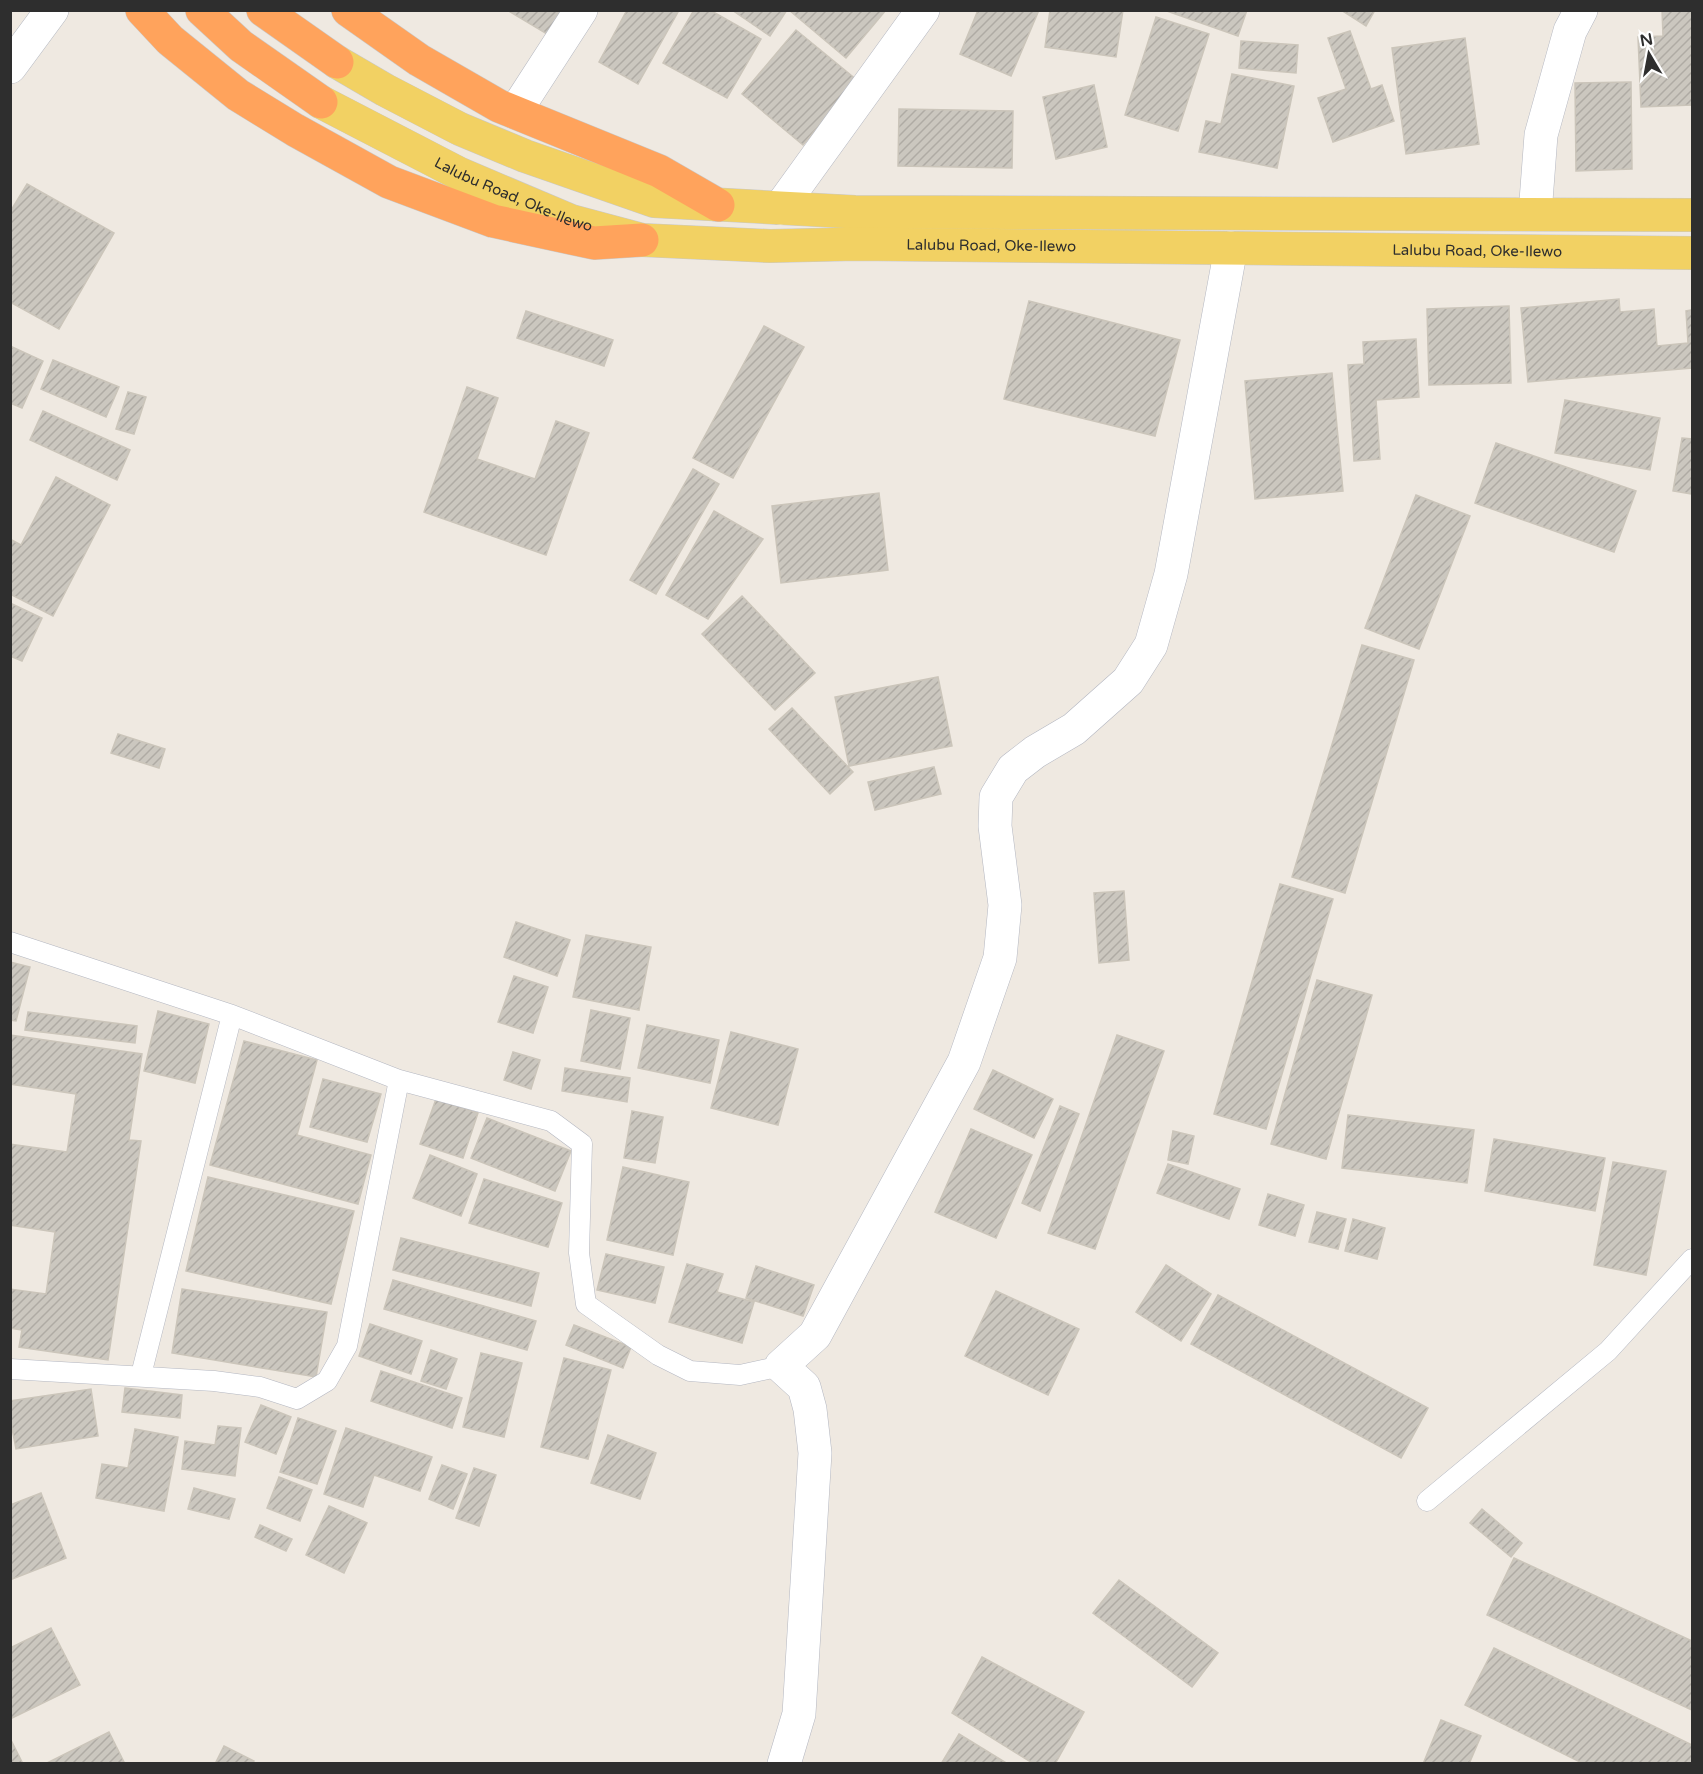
<svg xmlns="http://www.w3.org/2000/svg" width="1703" height="1774" font-family="'Varela Round',sans-serif">
	<style>
		.building { fill: url(#building-hatch); stroke: #cbc5ba; stroke-width: 1.5 }
		.lines { fill: none; stroke-linecap: round; stroke-linejoin: round }
		.lane-casing { stroke: #b4b7c1; stroke-width: 21 }
		.street-casing { stroke: #b4b7c1; stroke-width: 34 }
		.secondary-casing { stroke: #b4b7c1; stroke-width: 34 }
		.primary-casing { stroke: #c9c9c9; stroke-width: 34 }
		.highway-casing { stroke: #c9c9c9; stroke-width: 34 }
		.lane { stroke: #fff; stroke-width: 20 }
		.street { stroke: #fff; stroke-width: 33 }
		.secondary { stroke: #fff; stroke-width: 33 }
		.primary { stroke: #f2d163; stroke-width: 33 }
		.highway { stroke: #ffa35c; stroke-width: 33 }
		.labels { text-anchor: middle; dominant-baseline: central; stroke-width: 6; stroke-linejoin: round; paint-order: stroke }
		.street-label { font-size: 15px; fill: #2e2e2e; stroke: #fff }
	</style>
	<defs>
		<pattern id="building-hatch" width="6" height="6" patternUnits="userSpaceOnUse" patternTransform="scale(1.5)"><rect width="6" height="6" fill="#cbc7bf"/><path d="M-1 1l2-2M0 6l6-6M5 7l2-2" fill="none" stroke="#afaba4"/></pattern>
	</defs>
	<rect width="100%" height="100%" fill="#efe9e1"/>
	<path class="building" d="M507,10H567L552,37Z
		M627,10H675L678,12L638,84L599,62Z
		M694,10H710L761,39L727,98L663,63Z
		M732,10H787L770,36Z
		M789,10H886L846,58Z
		M978,10H1039L1011,76L960,54Z
		M1050,10H1123L1116,57L1045,47Z
		M1164,10H1247L1238,36Z
		M1341,10H1375L1366,26Z
		M1662,10H1692V105L1641,107L1638,37L1663,36Z
		M1156,17L1209,34L1178,131L1125,115Z
		M796,30L857,80L803,145L742,94Z
		M1350,31L1371,89L1382,85L1394,121L1333,142L1318,98L1346,89L1328,38Z
		M1465,38L1479,144L1406,154L1392,48Z
		M1241,41L1298,45L1296,73L1239,68Z
		M1232,74L1294,86L1277,168L1199,152L1206,121L1221,124Z
		M1631,82L1632,169L1576,171L1575,83Z
		M1094,85L1107,147L1056,159L1043,97Z
		M899,109L1013,111L1012,168L898,166Z
		M27,184L114,233L59,329L10,302V212Z
		M1619,299L1620,312L1654,309L1657,346L1688,343L1686,311L1692,310V368L1528,382L1521,308Z
		M1029,301L1180,340L1155,436L1004,399Z
		M1509,306L1511,383L1429,385L1427,309Z
		M526,311L613,340L604,366L517,338Z
		M764,326L804,347L733,478L693,458Z
		M1416,339L1419,397L1376,400L1380,459L1354,461L1348,365L1364,364L1363,342Z
		M10,346L43,361L22,408L10,403Z
		M53,360L119,387L106,417L41,389Z
		M1332,373L1343,491L1255,499L1245,381Z
		M467,387L498,398L477,459L535,479L556,421L589,433L546,555L424,512Z
		M128,392L146,397L134,434L116,429Z
		M1565,400L1660,418L1650,470L1555,453Z
		M43,411L130,450L117,480L30,440Z
		M1682,438L1692,439V494L1673,491Z
		M1496,443L1636,491L1614,552L1475,503Z
		M693,469L719,484L656,594L630,580Z
		M56,477L110,505L53,616L10,594V539L21,545Z
		M879,493L888,570L781,583L772,506Z
		M1416,495L1470,516L1419,649L1365,628Z
		M714,511L763,539L708,619L666,595Z
		M742,596L815,673L775,710L702,634Z
		M10,603L42,618L22,661L10,656Z
		M1362,645L1414,660L1345,893L1292,877Z
		M938,677L952,746L849,766L835,697Z
		M792,708L853,772L830,794L769,729Z
		M118,734L165,749L159,768L111,753Z
		M934,767L941,794L875,810L868,782Z
		M1280,884L1333,899L1266,1129L1214,1114Z
		M1124,891L1129,960L1099,963L1094,893Z
		M516,922L570,940L557,976L504,957Z
		M586,935L651,947L639,1010L573,997Z
		M10,962L30,967L16,1021L10,1020Z
		M514,976L548,987L533,1033L498,1022Z
		M1317,980L1372,995L1326,1159L1271,1144Z
		M591,1010L630,1018L620,1069L581,1061Z
		M158,1011L209,1024L195,1083L144,1071Z
		M28,1012L137,1026L135,1043L25,1030Z
		M647,1025L719,1040L710,1083L638,1068Z
		M731,1032L798,1049L778,1125L711,1108Z
		M10,1035L142,1054L129,1140L141,1141L108,1360L19,1347L22,1330L10,1328V1289L46,1294L55,1232L10,1225V1144L67,1152L76,1094L10,1084Z
		M1117,1035L1164,1051L1095,1249L1048,1233Z
		M244,1041L317,1060L297,1135L371,1155L358,1204L210,1165Z
		M513,1052L540,1060L531,1089L504,1080Z
		M565,1068L630,1078L627,1102L562,1091Z
		M993,1070L1053,1099L1034,1138L974,1109Z
		M323,1079L381,1094L367,1142L310,1127Z
		M436,1099L478,1113L463,1158L420,1144Z
		M1060,1106L1079,1114L1040,1211L1022,1203Z
		M632,1111L663,1117L655,1163L624,1158Z
		M1348,1115L1474,1130L1467,1183L1342,1168Z
		M487,1118L571,1151L555,1191L471,1158Z
		M971,1129L1032,1155L996,1238L935,1212Z
		M1173,1131L1194,1136L1188,1164L1168,1160Z
		M1494,1139L1605,1158L1595,1211L1485,1191Z
		M430,1155L477,1174L461,1216L413,1198Z
		M1613,1162L1666,1171L1646,1275L1594,1265Z
		M1168,1164L1240,1189L1229,1219L1157,1193Z
		M623,1167L689,1182L673,1255L607,1240Z
		M208,1177L354,1211L331,1304L186,1271Z
		M484,1179L562,1203L548,1247L469,1223Z
		M1268,1194L1304,1205L1295,1236L1259,1225Z
		M1317,1212L1346,1219L1338,1249L1309,1242Z
		M1353,1219L1385,1228L1377,1259L1345,1251Z
		M401,1238L539,1273L531,1306L393,1270Z
		M606,1254L664,1267L655,1303L597,1290Z
		M687,1264L723,1274L717,1292L754,1302L742,1343L669,1322Z
		M1166,1265L1211,1294L1181,1341L1136,1312Z
		M756,1266L814,1285L803,1316L746,1298Z
		M393,1280L536,1321L527,1350L384,1309Z
		M182,1289L327,1312L316,1377L172,1353Z
		M996,1291L1079,1329L1048,1395L965,1356Z
		M1218,1295L1428,1408L1401,1458L1191,1344Z
		M370,1324L422,1341L411,1374L359,1356Z
		M574,1325L631,1347L623,1368L566,1345Z
		M431,1350L457,1359L446,1389L421,1381Z
		M481,1353L522,1363L504,1437L463,1427Z
		M564,1358L611,1370L588,1459L541,1447Z
		M381,1371L462,1398L452,1428L371,1401Z
		M125,1388L182,1395L180,1418L122,1412Z
		M91,1389L98,1436L16,1449L10,1418V1401Z
		M261,1405L291,1417L276,1454L245,1442Z
		M298,1418L336,1431L317,1484L280,1472Z
		M218,1426L241,1428L235,1476L182,1469L185,1441L215,1445Z
		M346,1428L432,1457L420,1491L374,1475L363,1507L324,1494Z
		M135,1429L178,1437L164,1511L96,1498L102,1464L128,1468Z
		M608,1435L656,1453L640,1499L591,1483Z
		M442,1465L467,1474L453,1509L429,1499Z
		M474,1468L496,1475L479,1526L456,1518Z
		M279,1477L312,1490L300,1521L267,1508Z
		M194,1488L235,1499L229,1519L188,1509Z
		M41,1493L66,1558L10,1580V1505Z
		M329,1506L367,1523L344,1573L306,1555Z
		M1482,1509L1522,1543L1511,1557L1470,1523Z
		M260,1525L292,1539L286,1551L255,1537Z
		M1514,1558L1692,1641V1710L1487,1615Z
		M1119,1580L1218,1653L1192,1687L1093,1613Z
		M51,1628L80,1685L10,1719V1648Z
		M1494,1648L1692,1745V1764H1584L1465,1705Z
		M982,1657L1084,1712L1055,1764H1034L952,1713Z
		M1441,1720L1481,1736L1469,1764H1423Z
		M109,1732L125,1764H45Z
		M959,1734L1008,1764H941Z
		M10,1738L23,1764H10Z
		M224,1746L254,1761L252,1764H215Z"/>
	<g class="lines">
		<defs>
			<path id="lane" d="M10,942L232,1015L399,1080L551,1121L582,1144L579,1253L586,1304L658,1355L690,1371L740,1375L781,1366
				M10,1369L214,1381L260,1387L297,1399L327,1381L347,1346L399,1080
				M141,1375L232,1015
				M1427,1501L1608,1351L1692,1259"/>
			<path id="street" d="M515,112L581,10
				M780,208L923,10
				M1535,214L1541,135L1570,31L1581,10
				M784,1764L799,1714L815,1453L810,1409L804,1387L781,1366L815,1335L964,1062L1000,958L1005,905L995,826L996,797L1013,769L1035,752L1074,729L1128,681L1151,645L1171,574L1231,248"/>
			<path id="secondary" d="M10,67L52,10"/>
			<g id="primary">
				<path d="M337,62L385,90L460,129L525,156L654,201L855,212L1692,215"/>
				<path id="s1" d="M321,102L460,174L571,221L642,240L770,246L856,244L1692,253"/>
			</g>
			<path id="highway" d="M142,10L170,40L238,95L295,130L389,182L493,221L594,243L642,240
				M202,10L241,46L321,102
				M263,10L337,62
				M348,10L419,60L499,106L659,171L718,205"/>
		</defs>
		<use href="#lane" class="lane-casing"/>
		<use href="#street" class="street-casing"/>
		<use href="#secondary" class="secondary-casing"/>
		<use href="#primary" class="primary-casing"/>
		<use href="#highway" class="highway-casing"/>
		<use href="#lane" class="lane"/>
		<use href="#street" class="street"/>
		<use href="#secondary" class="secondary"/>
		<use href="#primary" class="primary"/>
		<use href="#highway" class="highway"/>
	</g>
	<g class="labels">
		<g class="street-label">
			<text stroke="none"><textPath href="#s1" startOffset="214">Lalubu Road, Oke-Ilewo</textPath></text>
			<text stroke="none"><textPath href="#s1" startOffset="700">Lalubu Road, Oke-Ilewo</textPath></text>
			<text stroke="none"><textPath href="#s1" startOffset="1186">Lalubu Road, Oke-Ilewo</textPath></text>
		</g>
	</g>
	<rect width="1703" height="1774" fill="none" stroke="#2e2e2e" stroke-width="24"/>
	<g transform="translate(1649 54) rotate(350)" stroke="#ffffff" stroke-width="4.5" paint-order="stroke">
	<path d="M0-4.5L10 22L0 15L-10 22Z" fill="#2e2e2e"/>
	<text y="-9" font-size="16" font-weight="bold" text-anchor="middle" fill="#2e2e2e">N</text>
	</g>
</svg>
